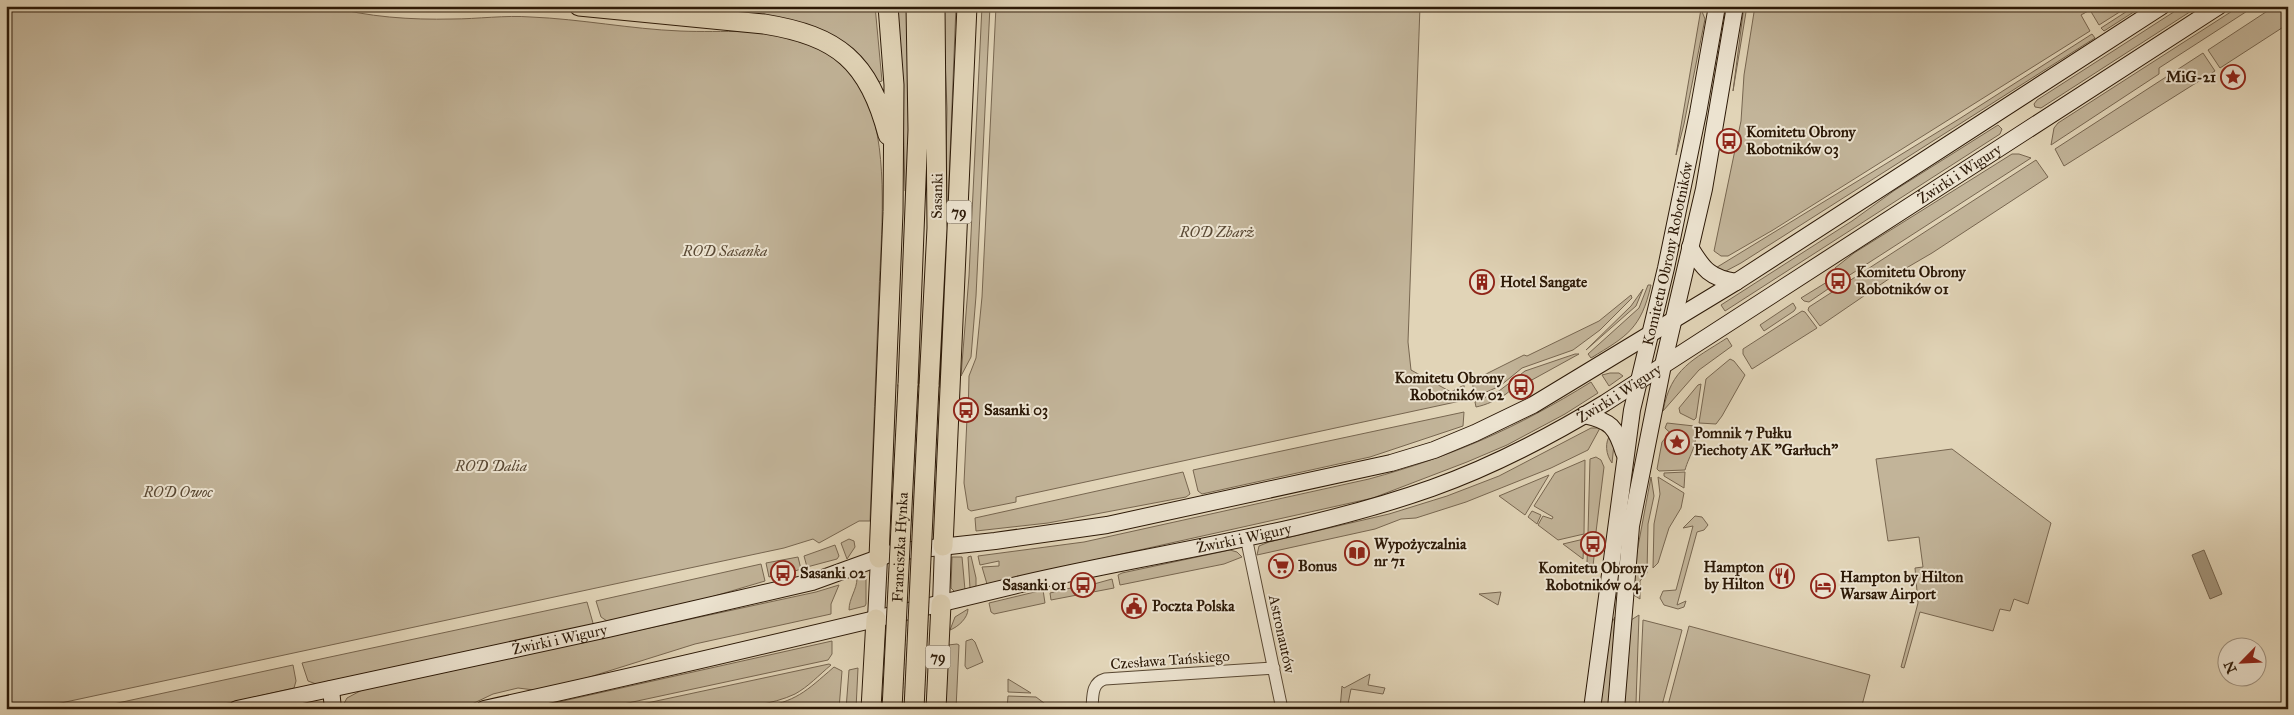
<svg xmlns="http://www.w3.org/2000/svg" width="2294" height="715" font-family="'IM FELL Great Primer',serif">
	<style>
		.green { fill: #c2b499; stroke: #776650 }
		.water { fill: #a3947b; stroke: #73634d }
		.lines { fill: none; stroke-linecap: round; stroke-linejoin: round }
		.street-casing { stroke: #594833; stroke-width: 13 }
		.secondary-casing { stroke: #2c1907; stroke-width: 18 }
		.primary-casing { stroke: #2c1907; stroke-width: 21 }
		.street { stroke: #ece3d0; stroke-width: 11 }
		.secondary { stroke: #ece3d0; stroke-width: 16 }
		.primary { stroke: #e1d4b7; stroke-width: 19 }
		.primary-bridge-casing { stroke: #2c1907; stroke-width: 21; stroke-linecap: butt }
		.primary-bridge { stroke: #e1d4b7; stroke-width: 19 }
		.labels { text-anchor: middle; dominant-baseline: central; stroke-width: 4; stroke-linejoin: round; paint-order: stroke }
		.shield { fill: #ece3d0; stroke: #665643; stroke-width: 1 }
		.shield-label { font-size: 14px; font-weight: bold; fill: #2c1907 }
		.poi-label { font-size: 15px; font-weight: bold; fill: #2c1907; stroke: #ece3d0; text-anchor: start }
		.street-label { font-size: 15px; fill: #2c1907; stroke: #ece3d0 }
		.park-label { font-size: 15px; font-style: italic; fill: #594833; stroke: #ece3d0 }
	</style>
	<rect width="100%" height="100%" fill="#e1d4b7"/>
	<filter id="stains"><feTurbulence type="fractalNoise" baseFrequency=".004" numOctaves="4"/><feColorMatrix values="0 0 0 0 .2 0 0 0 0 .09 0 0 0 0 .02 0 0 0 .5 -.17"/></filter>
	<radialGradient id="worn" r=".72"><stop offset=".6" stop-color="#630" stop-opacity="0"/><stop offset="1" stop-color="#630" stop-opacity=".3"/></radialGradient>
	<path class="green" d="M6,6H328C367,17 411,20 452,19C478,19 505,15 531,17C581,19 630,29 680,31C723,33 767,27 808,43C836,54 859,77 869,105C889,155 881,238 879,292C876,368 873,445 870,521H859L819,543L813,539L784,548L638,579L33,709H6Z
		M645,6H875L882,81L879,82L870,69L844,44Z
		M897,6H907L910,104L907,191H905L902,73Z
		M943,6H956L948,205H945L947,109Z
		M982,6H990L976,296L971,357L961,376L969,276Z
		M996,6H1420L1408,342L1411,370L1451,392L1464,385L1465,400L1016,497V502L971,511L968,509L964,483L967,418H968L969,376L976,358L982,297Z
		M1744,6H1747L1733,91Z
		M1755,6H2129L2099,25L2090,10L2081,15L2090,31L1773,230L1728,256H1721L1714,251L1741,121L1744,75Z
		M2135,6H2143L2104,31L2101,28Z
		M2183,6H2199L2041,108L2035,107L2034,104L2037,100Z
		M2240,6H2255L2159,68V74L2051,145L2054,128L2058,123Z
		M2275,6H2288V24L2220,68L2208,50Z
		M1701,9L1705,19L1684,124L1676,155Z
		M2092,34L2095,38L1741,263L1726,271L1714,269L1959,119Z
		M2203,53L2215,71L2064,166L2055,149Z
		M1998,125L2002,129L2000,134L1725,311L1721,305L1852,221L1895,190Z
		M2012,154H2019L2031,158L1842,280L1835,268L1854,253Z
		M2036,160L2048,177L1932,253L1896,274L1820,326L1808,310L1809,307Z
		M1827,282L1830,286L1828,289L1809,302L1804,301L1801,298Z
		M1648,285H1651C1641,329 1627,336 1591,358L1588,354L1639,308Z
		M1643,289L1636,306L1586,350L1631,306Z
		M1631,295L1632,298L1600,330L1573,350L1522,368L1500,386L1475,397L1472,381L1524,355L1527,356L1599,321Z
		M1793,303L1796,308L1794,311L1764,331L1760,325Z
		M1802,311L1805,312L1817,328L1752,369L1743,354V349Z
		M1727,338L1732,346L1699,370L1663,411C1671,368 1693,360 1727,338Z
		M1575,354H1579L1530,381C1519,380 1514,388 1506,394C1497,400 1486,405 1476,407L1475,402L1499,391L1525,371Z
		M1730,359L1734,361L1745,375L1722,416L1716,424L1699,423L1706,379Z
		M1610,373H1619L1623,376L1609,386L1602,375Z
		M1591,382L1598,393L1565,414L1507,445L1467,462L1373,498L987,584L982,567L999,566V561L980,565L978,556L1084,542L1369,479C1453,456 1517,428 1591,382Z
		M1701,384L1696,418L1694,420L1680,413L1679,408L1698,385Z
		M1464,412L1463,426L1370,457L1202,494L1198,491L1193,470Z
		M1667,423L1694,426C1700,442 1689,455 1685,470L1659,471L1657,469L1662,442L1667,436L1676,445L1679,441L1665,428Z
		M1591,428H1600L1588,450L1551,468L1466,502L1416,518L1401,519L1375,529L1257,555L1259,546L1269,542L1389,514L1447,496L1499,476Z
		M1611,434L1614,444L1612,463C1606,455 1604,442 1611,434Z
		M1952,449L2051,523L2028,604L2014,599L2010,611L2000,609L1993,631L1920,612L1904,668L1901,667L1918,603L1915,568L1923,567L1919,537L1888,541L1876,459Z
		M1596,457L1601,460L1604,467L1596,532L1588,533L1590,459Z
		M1585,460L1584,534L1558,540L1538,525L1543,516L1552,519L1553,517L1534,506L1555,473Z
		M1183,472L1190,494L1186,497L1048,523L976,531L975,518Z
		M1685,472L1684,488L1664,476V473Z
		M1549,475L1525,515L1499,496Z
		M1651,477L1654,496L1648,524L1647,573L1640,581V599L1632,594L1634,568Z
		M1658,477L1684,493L1681,508L1669,528L1658,563L1653,568L1654,524L1660,494Z
		M1532,511L1541,515L1537,524L1528,517Z
		M1695,516L1702,517L1708,525L1704,530L1697,532L1677,605L1686,601L1684,607L1678,609L1664,605L1660,598L1663,591L1676,590L1693,526L1683,528Z
		M1593,537L1592,548H1595L1593,566L1587,562L1588,538Z
		M849,539L854,541L855,547L847,559L841,543Z
		M1584,539L1583,559L1563,544Z
		M835,545L839,556L837,559L807,567L804,556Z
		M1230,550L1237,552L1242,557L1224,564L1120,585L1118,575L1122,573Z
		M971,556L976,578V587L970,588L968,557Z
		M798,557L801,569L792,572L791,568L774,571L775,575L769,577L766,563Z
		M952,557H962L965,590L955,592L951,588Z
		M761,564L765,581L701,600L607,621L601,617L596,601Z
		M861,577L866,579V604L865,606L849,610C849,598 857,590 857,578Z
		M1112,579L1114,588L1051,600L1050,593L1075,587L1076,589Z
		M839,585L831,604V614L695,644L580,680L534,690L518,688L493,694L472,704L450,709H341L347,698L362,690L816,592Z
		M1043,590L1045,603L994,614L991,612L989,603Z
		M1501,592L1498,605L1479,594Z
		M587,602L593,623L591,625L316,684L308,681L302,663Z
		M968,609C968,618 958,627 950,630L955,617Z
		M1639,615L1636,703L1635,709H1627L1624,703L1631,620Z
		M1615,617L1609,709H1599L1611,624Z
		M1643,620L1682,630L1661,709H1639Z
		M1689,626L1870,675L1861,709H1667Z
		M972,639L975,642L983,662L967,669L965,666L966,641Z
		M832,641V654L828,660L600,709H527Z
		M957,644L959,645L956,709H945L948,645Z
		M829,664L831,665C819,675 808,687 795,694C751,715 669,709 619,709Z
		M293,665L296,681L294,688L202,709H90Z
		M834,667L842,671L839,709H758C798,700 804,693 834,667Z
		M858,668L856,709H846L849,670Z
		M1370,674L1368,685L1385,688L1383,694L1351,689L1347,709H1340L1342,686L1344,688Z
		M1008,679L1031,693L1008,692Z
		M1008,696L1036,697L1052,709H1007Z
		M304,703L321,709H274Z"/>
	<path class="water" d="M2204,550L2222,594L2210,599L2192,555Z"/>
	<g class="lines">
		<defs>
			<path id="street" d="M1246,537L1282,709
				M1092,709C1093,697 1091,683 1105,679L1274,668"/>
			<g id="secondary">
				<path d="M1690,247C1703,269 1710,278 1736,282"/>
				<path d="M1584,415C1611,421 1616,427 1624,453"/>
				<path d="M941,604L943,546"/>
				<path d="M876,619L879,558"/>
				<path d="M331,689L333,709"/>
				<path id="s1" d="M237,709L608,629L812,582L895,552L995,541L1107,525L1391,463L1434,450L1475,433L1533,405L1736,282L2162,6"/>
				<path id="s2" d="M484,709C664,670 843,627 1021,584C1158,552 1299,535 1432,488C1494,466 1549,437 1605,403L2219,6"/>
				<path id="s3" d="M1592,709L1632,410L1666,268L1698,113L1717,6"/>
				<path d="M1616,709L1631,526L1663,365L1704,189L1735,6"/>
			</g>
			<path id="primary" d="M579,6L764,24C838,36 869,61 888,135
				M908,385L918,130L916,6
				M929,386L937,228L935,6
				M943,546L967,6
				M879,558L893,212L894,85L888,6
				M871,709L876,619
				M936,709L941,604"/>
		</defs>
		<use href="#street" class="street-casing"/>
		<use href="#secondary" class="secondary-casing"/>
		<use href="#primary" class="primary-casing"/>
		<use href="#street" class="street"/>
		<use href="#secondary" class="secondary"/>
		<use href="#primary" class="primary"/>
		<defs>
			<g id="primary-bridge">
				<path id="s4" d="M892,709L908,385"/>
				<path d="M914,709L929,386"/>
			</g>
		</defs>
		<use href="#primary-bridge" class="primary-bridge-casing"/>
		<use href="#primary-bridge" class="primary-bridge"/>
	</g>
	<defs>
		<symbol id="sight-ring" viewBox="-11 -11 22 22"><circle r="9.5" fill="#ece3d0" stroke="#8f2418" stroke-width="1.5"/><path d="M0-6L1.8-2.2L6-1.7L2.9 1.2L3.7 5.4L0 3.3L-3.7 5.4L-2.9 1.2L-6-1.7L-1.8-2.2Z" fill="#8f2418"/></symbol>
		<symbol id="bus-ring" viewBox="-11 -11 22 22"><circle r="9.5" fill="#ece3d0" stroke="#8f2418" stroke-width="1.5"/><path d="M-5-6H5V4H4V6H2V4H-2V6H-4V4H-5ZM-3.5-4V0h7V-4ZM-3.5 1.2v1.5H-2V1.2ZM2 1.2v1.5H3.5V1.2Z" fill="#8f2418"/></symbol>
		<symbol id="building-ring" viewBox="-11 -11 22 22"><circle r="9.5" fill="#ece3d0" stroke="#8f2418" stroke-width="1.5"/><path d="M-4-6H4V6H1V3H-1V6H-4ZM-2.5-4.3h1.7v1.8h-1.7ZM.8-4.3h1.7v1.8H.8ZM-2.5-1h1.7V.8h-1.7ZM.8-1h1.7V.8H.8Z" fill="#8f2418"/></symbol>
		<symbol id="library-ring" viewBox="-11 -11 22 22"><circle r="9.5" fill="#ece3d0" stroke="#8f2418" stroke-width="1.5"/><path d="M-6-4Q-3-5.5-.7-3.5V5Q-3 3-6 4ZM6-4Q3-5.5 .7-3.5V5Q3 3 6 4Z" fill="#8f2418"/></symbol>
		<symbol id="supermarket-ring" viewBox="-11 -11 22 22"><circle r="9.5" fill="#ece3d0" stroke="#8f2418" stroke-width="1.5"/><path d="M-6-5.5h2.5l.6 2H6L4.5 2H-2.5L-4.4-4H-6ZM-1.5 3.2a1.3 1.3 0 1 0 .1 0ZM3 3.2a1.3 1.3 0 1 0 .1 0Z" fill="#8f2418"/></symbol>
		<symbol id="restaurant-ring" viewBox="-11 -11 22 22"><circle r="9.5" fill="#ece3d0" stroke="#8f2418" stroke-width="1.5"/><path d="M-5-6h1v4h1v-4h1v4h1v-4h1v5L-1.5 .5V6h-2V.5L-5-1ZM5-6V6H3V1.5H1.5Q1.5-4 5-6Z" fill="#8f2418"/></symbol>
		<symbol id="hotel-ring" viewBox="-11 -11 22 22"><circle r="9.5" fill="#ece3d0" stroke="#8f2418" stroke-width="1.5"/><path d="M-6-4.5h1.5V1H6V5H4.5V3h-9V5H-6ZM-4 0a1.8 1.8 0 1 1 3.6 0ZM.5 0V-2.5h3Q6-2.5 6 0Z" fill="#8f2418"/></symbol>
		<symbol id="civic-ring" viewBox="-11 -11 22 22"><circle r="9.5" fill="#ece3d0" stroke="#8f2418" stroke-width="1.5"/><path d="M-.6-6.5H3V-4.5H.6V-3L4-1V1h2V6H-6V1h2V-1L-.6-3ZM-1.2 2.5V6h2.4V2.5Z" fill="#8f2418"/></symbol>
	</defs>
	<g fill-rule="evenodd">
		<use href="#sight-ring" x="2219" y="63" width="28" height="28"/>
		<use href="#bus-ring" x="1715" y="127" width="28" height="28"/>
		<use href="#bus-ring" x="1824" y="267" width="28" height="28"/>
		<use href="#building-ring" x="1468" y="268" width="28" height="28"/>
		<use href="#bus-ring" x="1507" y="373" width="28" height="28"/>
		<use href="#bus-ring" x="952" y="396" width="28" height="28"/>
		<use href="#sight-ring" x="1663" y="428" width="28" height="28"/>
		<use href="#bus-ring" x="1579" y="530" width="28" height="28"/>
		<use href="#library-ring" x="1343" y="539" width="28" height="28"/>
		<use href="#supermarket-ring" x="1267" y="552" width="28" height="28"/>
		<use href="#bus-ring" x="769" y="559" width="28" height="28"/>
		<use href="#restaurant-ring" x="1768" y="562" width="28" height="28"/>
		<use href="#bus-ring" x="1069" y="571" width="28" height="28"/>
		<use href="#hotel-ring" x="1809" y="572" width="28" height="28"/>
		<use href="#civic-ring" x="1120" y="592" width="28" height="28"/>
	</g>
	<g class="labels">
		<g class="shield">
			<rect x="946.5" y="200.5" width="25" height="23" rx="4"/>
			<rect x="925.5" y="645.5" width="25" height="23" rx="4"/>
		</g>
		<g class="shield-label">
			<text x="959" y="212">79</text>
			<text x="938" y="657">79</text>
		</g>
		<g class="poi-label">
			<text x="2216" y="77" text-anchor="end">MiG-21</text>
			<text x="1746" y="132">Komitetu Obrony<tspan x="1746" dy="17">Robotników 03</tspan></text>
			<text x="1856" y="272">Komitetu Obrony<tspan x="1856" dy="17">Robotników 01</tspan></text>
			<text x="1500" y="282">Hotel Sangate</text>
			<text x="1504" y="378" text-anchor="end">Komitetu Obrony<tspan x="1504" dy="17">Robotników 02</tspan></text>
			<text x="984" y="410">Sasanki 03</text>
			<text x="1694" y="433">Pomnik 7 Pułku<tspan x="1694" dy="17">Piechoty AK "Garłuch"</tspan></text>
			<text x="1374" y="544">Wypożyczalnia<tspan x="1374" dy="17">nr 71</tspan></text>
			<text x="1298" y="566">Bonus</text>
			<text x="1764" y="567" text-anchor="end">Hampton<tspan x="1764" dy="17">by Hilton</tspan></text>
			<text x="1593" y="568" text-anchor="middle">Komitetu Obrony<tspan x="1593" dy="17">Robotników 04</tspan></text>
			<text x="800" y="573">Sasanki 02</text>
			<text x="1840" y="577">Hampton by Hilton<tspan x="1840" dy="17">Warsaw Airport</tspan></text>
			<text x="1066" y="585" text-anchor="end">Sasanki 01</text>
			<text x="1152" y="606">Poczta Polska</text>
		</g>
		<g class="street-label">
			<text stroke="none"><textPath href="#s2" startOffset="1589">Żwirki i Wigury</textPath></text>
			<text transform="translate(937 196) rotate(-89)">Sasanki</text>
			<text stroke="none"><textPath href="#s3" startOffset="462">Komitetu Obrony Robotników</textPath></text>
			<text stroke="none"><textPath href="#s2" startOffset="1184">Żwirki i Wigury</textPath></text>
			<text stroke="none"><textPath href="#s2" startOffset="779">Żwirki i Wigury</textPath></text>
			<text stroke="none"><textPath href="#s4" startOffset="162">Franciszka Hynka</textPath></text>
			<text transform="translate(1282 634) rotate(78)">Astronautów</text>
			<text stroke="none"><textPath href="#s1" startOffset="330">Żwirki i Wigury</textPath></text>
			<text transform="translate(1170 660) rotate(-4)">Czesława Tańskiego</text>
		</g>
		<g class="park-label">
			<text x="1217" y="232">ROD Zbarż</text>
			<text x="725" y="251">ROD Sasanka</text>
			<text x="491" y="466">ROD Dalia</text>
			<text x="178" y="492">ROD Owoc</text>
		</g>
	</g>
	<rect width="2294" height="715" fill="none" stroke="#e1d4b7" stroke-width="25"/>
	<rect x="8" y="8" width="2279" height="700" fill="none" stroke="#2c1907" stroke-width="2.5"/>
	<rect x="12" y="12" width="2269" height="690" fill="none" stroke="#2c1907"/>
	<g transform="translate(2242 662) rotate(246)"><circle r="24" fill="#ece3d0" stroke="#9f9280"/>
	<path d="M0-4L9 19L0 12L-9 19Z" fill="#8f2418"/>
	<text y="-8" font-size="14" font-weight="bold" text-anchor="middle" fill="#2c1907">N</text>
	</g>
	<rect width="100%" height="100%" filter="url(#stains)"/>
	<rect width="100%" height="100%" fill="url(#worn)"/>
</svg>
